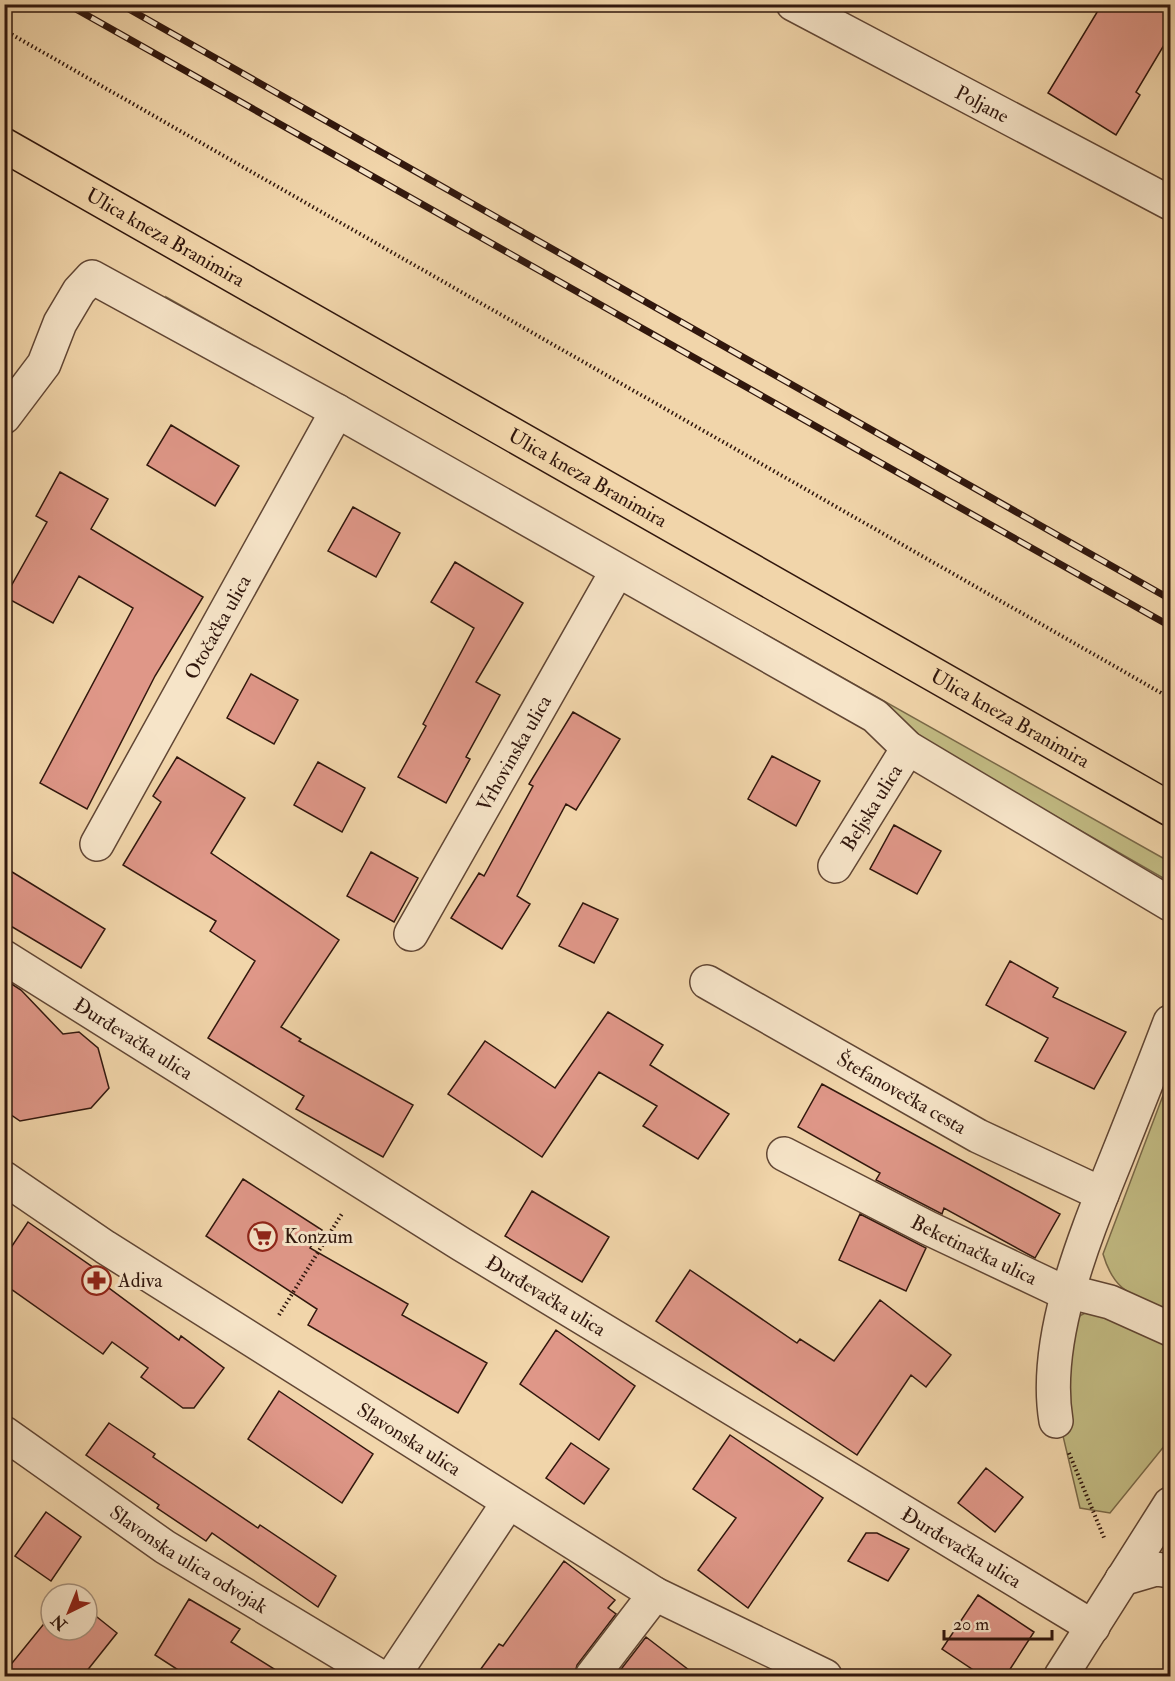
<svg xmlns="http://www.w3.org/2000/svg" width="1175" height="1681" font-family="'IM FELL Double Pica',serif">
	<style>
		.grass { fill: #c2bb83; stroke: #7a6948; stroke-width: 1.5 }
		.building { fill: #df9788; stroke: #31170d; stroke-width: 1.5 }
		.lines { fill: none; stroke-linecap: round; stroke-linejoin: round }
		.minor-casing { stroke: #614634; stroke-width: 36 }
		.major-casing { stroke: #31170d; stroke-width: 36 }
		.path { stroke: #31170d; stroke-width: 4; stroke-dasharray: 1.5 3; stroke-linecap: butt }
		.minor { stroke: #f6e4c8; stroke-width: 33 }
		.major { stroke: #f1d5aa; stroke-width: 33 }
		.rail-casing { stroke: #31170d; stroke-width: 7 }
		.rail { stroke: #f6e4c8; stroke-width: 4.5; stroke-dasharray: 14; stroke-linecap: butt }
		.labels { text-anchor: middle; dominant-baseline: central; stroke-width: 6; stroke-linejoin: round; paint-order: stroke }
		.street-label { font-size: 20px; fill: #31170d; stroke: #f6e4c8 }
		.poi-label { font-size: 20px; fill: #31170d; stroke: #f6e4c8; text-anchor: start }
	</style>
	<rect width="100%" height="100%" fill="#f1d5aa"/>
	<filter id="stains"><feTurbulence type="fractalNoise" baseFrequency=".00333" numOctaves="4"/><feColorMatrix values="0 0 0 0 .2 0 0 0 0 .09 0 0 0 0 .02 0 0 0 .5 -.17"/></filter>
	<radialGradient id="worn" r=".72"><stop offset=".6" stop-color="#630" stop-opacity="0"/><stop offset="1" stop-color="#630" stop-opacity=".3"/></radialGradient>
	<path class="grass" d="M166,297L1170,862V882L167,304Z
		M1170,1077V1311C1135,1295 1115,1295 1103,1254Z
		M1085,1313L1105,1316L1170,1342V1439L1110,1513L1080,1508L1063,1436L1060,1402L1072,1320Z"/>
	<path class="building" d="M1102,4H1170V35L1136,92L1140,95L1116,135L1048,93Z
		M171,425L239,466L215,506L147,465Z
		M60,472L108,499L91,529L203,597L155,676L87,809L40,783L133,608L79,576L53,623L5,597L47,522L36,516Z
		M353,507L400,533L376,577L328,551Z
		M455,562L523,603L476,682L500,695L466,757L470,759L446,803L398,777L426,726L423,724L474,628L431,602Z
		M251,674L298,700L274,744L227,718Z
		M573,712L620,739L576,810L566,804L517,896L530,904L502,949L451,918L479,873L484,876L533,786L529,784Z
		M772,756L820,781L796,826L748,799Z
		M177,757L245,798L211,853L339,940L281,1027L301,1039L299,1041L413,1105L383,1157L296,1109L304,1096L208,1038L255,961L210,931L216,921L123,865L161,802L153,796Z
		M318,762L365,788L342,832L294,805Z
		M894,825L941,851L917,894L870,869Z
		M371,852L418,878L394,922L347,896Z
		M4,867L105,929L81,968L4,922Z
		M583,903L618,919L594,963L559,946Z
		M1010,961L1058,988L1053,997L1126,1032L1094,1089L1035,1061L1048,1038L986,1005Z
		M4,979L21,990L63,1034L79,1032L98,1048L109,1088L91,1108L20,1121L7,1112L4,1093Z
		M608,1012L663,1045L650,1065L729,1114L698,1159L643,1126L657,1106L599,1072L542,1157L448,1094L485,1041L555,1088Z
		M822,1084L1060,1214L1035,1258L944,1208L942,1214L876,1180L880,1173L798,1127Z
		M243,1179L322,1230L310,1248L408,1304L402,1315L487,1363L458,1413L308,1325L317,1309L206,1236Z
		M532,1191L609,1237L582,1282L505,1236Z
		M860,1214L926,1248L906,1291L839,1260Z
		M28,1222L110,1279L105,1285L179,1340L181,1336L224,1368L194,1408H183L141,1377L148,1368L112,1342L103,1354L4,1284V1258Z
		M690,1270L797,1343L800,1339L834,1361L880,1300L951,1355L926,1387L911,1375L857,1455L656,1321Z
		M556,1330L635,1386L599,1440L520,1384Z
		M279,1391L373,1454L342,1503L248,1439Z
		M109,1423L155,1454L153,1457L258,1528L260,1525L336,1576L318,1607L212,1533L206,1541L157,1508L159,1505L86,1455Z
		M730,1435L823,1498L748,1608L698,1570L736,1518L693,1489Z
		M571,1443L609,1469L584,1504L546,1478Z
		M986,1468L1023,1497L995,1532L958,1503Z
		M46,1512L81,1537L51,1581L15,1556Z
		M866,1533H877L909,1549L888,1581L848,1561Z
		M564,1561L615,1600L608,1608L616,1614L577,1665L574,1677H475L499,1644L503,1646Z
		M978,1595L1034,1632L1005,1677H984L942,1649Z
		M189,1599L240,1629L231,1642L287,1677H189L155,1655Z
		M87,1609L117,1633L82,1677H4V1673L51,1615V1630H87Z
		M646,1637L698,1677H615Z"/>
	<g class="lines">
		<defs>
			<g id="minor">
				<path id="s1" d="M793,4L1170,203"/>
				<path d="M4,417L44,364L60,323L79,291L92,277L337,411L875,716L908,748L1170,904"/>
				<path id="s2" d="M97,844L337,411"/>
				<path id="s3" d="M835,866L908,748"/>
				<path id="s4" d="M411,934L617,571"/>
				<path id="s5" d="M4,957L461,1244L1093,1627"/>
				<path id="s6" d="M707,982L978,1136L1102,1194"/>
				<path id="s7" d="M784,1154L928,1228L1055,1288L1110,1302L1170,1329"/>
				<path id="s8" d="M4,1178L105,1247L655,1594L825,1676"/>
				<path d="M1056,1421C1042,1338 1086,1234 1117,1157C1135,1112 1153,1067 1170,1022"/>
				<path id="s9" d="M4,1433L165,1547L379,1676"/>
				<path d="M1122,1579L1156,1569L1170,1571"/>
				<path d="M393,1676L508,1503"/>
				<path d="M592,1676L655,1594"/>
				<path d="M1061,1676L1170,1504"/>
			</g>
			<g id="major">
				<path id="s10" d="M4,145L1170,809"/>
			</g>
		</defs>
		<use href="#minor" class="minor-casing"/>
		<use href="#major" class="major-casing"/>
		<path class="path" d="M4,30L1170,698
			M279,1315L343,1212
			M1069,1453L1105,1540"/>
		<use href="#minor" class="minor"/>
		<use href="#major" class="major"/>
		<defs>
			<path id="rail" d="M67,4L1170,626
				M120,4L1170,599"/>
		</defs>
		<use href="#rail" class="rail-casing"/>
		<use href="#rail" class="rail"/>
	</g>
	<defs>
		<symbol id="supermarket-ring" viewBox="-11 -11 22 22"><circle r="9.5" fill="#f6e4c8" stroke="#8f2418" stroke-width="1.5"/><path d="M-6-5.5h2.5l.6 2H6L4.5 2H-2.5L-4.4-4H-6ZM-1.5 3.2a1.3 1.3 0 1 0 .1 0ZM3 3.2a1.3 1.3 0 1 0 .1 0Z" fill="#8f2418"/></symbol>
		<symbol id="pharmacy-ring" viewBox="-11 -11 22 22"><circle r="9.5" fill="#f6e4c8" stroke="#8f2418" stroke-width="1.5"/><path d="M-2-6h4v4h4v4h-4v4h-4v-4h-4v-4h4Z" fill="#8f2418"/></symbol>
	</defs>
	<g fill-rule="evenodd">
		<use href="#supermarket-ring" x="246" y="1220" width="33" height="33"/>
		<use href="#pharmacy-ring" x="80" y="1264" width="33" height="33"/>
	</g>
	<g class="labels">
		<g class="street-label">
			<text stroke="none"><textPath href="#s1" startOffset="214">Poljane</textPath></text>
			<text stroke="none"><textPath href="#s10" startOffset="186">Ulica kneza Branimira</textPath></text>
			<text stroke="none"><textPath href="#s10" startOffset="672">Ulica kneza Branimira</textPath></text>
			<text stroke="none"><textPath href="#s2" startOffset="248">Otočačka ulica</textPath></text>
			<text stroke="none"><textPath href="#s10" startOffset="1158">Ulica kneza Branimira</textPath></text>
			<text stroke="none"><textPath href="#s4" startOffset="208">Vrhovinska ulica</textPath></text>
			<text stroke="none"><textPath href="#s3" startOffset="69">Beljska ulica</textPath></text>
			<text stroke="none"><textPath href="#s5" startOffset="153">Đurđevačka ulica</textPath></text>
			<text stroke="none"><textPath href="#s6" startOffset="224">Štefanovečka cesta</textPath></text>
			<text stroke="none"><textPath href="#s7" startOffset="213">Beketinačka ulica</textPath></text>
			<text stroke="none"><textPath href="#s5" startOffset="639">Đurđevačka ulica</textPath></text>
			<text stroke="none"><textPath href="#s8" startOffset="482">Slavonska ulica</textPath></text>
			<text stroke="none"><textPath href="#s5" startOffset="1125">Đurđevačka ulica</textPath></text>
			<text stroke="none"><textPath href="#s9" startOffset="224">Slavonska ulica odvojak</textPath></text>
		</g>
		<g class="poi-label">
			<text x="284" y="1236">Konzum</text>
			<text x="118" y="1280">Adiva</text>
		</g>
	</g>
	<rect width="1175" height="1681" fill="none" stroke="#f1d5aa" stroke-width="24"/>
	<rect x="6" y="6" width="1163" height="1669" fill="none" stroke="#31170d" stroke-width="3"/>
	<rect x="12" y="12" width="1151" height="1657" fill="none" stroke="#31170d" stroke-width="1.5"/>
	<g transform="translate(69 1612) rotate(223)"><circle r="28" fill="#f6e4c8" stroke="#a7927d" stroke-width="1.5"/>
	<path d="M0-4.5L10 22L0 15L-10 22Z" fill="#8f2418"/>
	<text y="-9" font-size="16" font-weight="bold" text-anchor="middle" fill="#31170d">N</text>
	</g>
	<path d="M944 1630v9h108v-9" fill="none" stroke="#31170d" stroke-width="3"/>
	<text x="953" y="1630" font-size="18" fill="#31170d" stroke="#f6e4c8" stroke-width="4.5" paint-order="stroke">20 m</text>
	<rect width="100%" height="100%" filter="url(#stains)"/>
	<rect width="100%" height="100%" fill="url(#worn)"/>
</svg>
